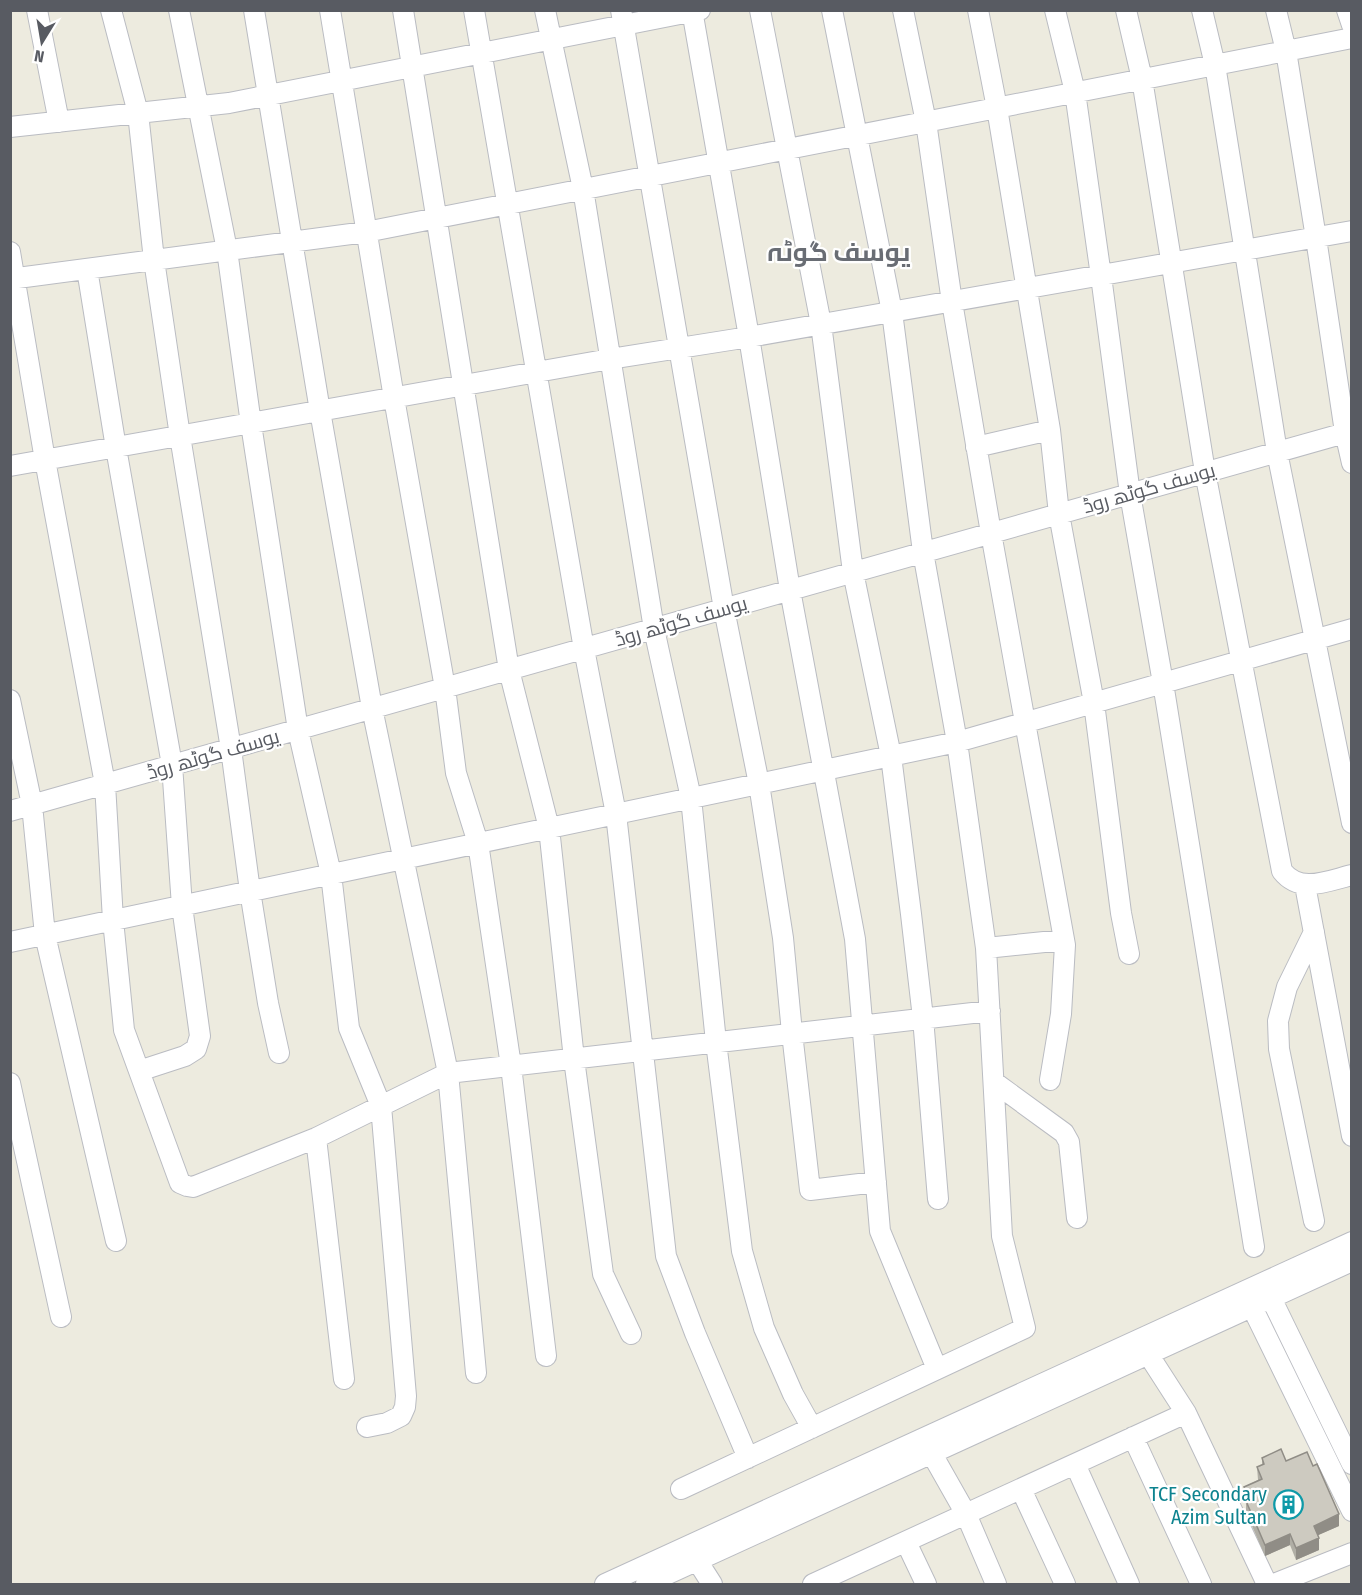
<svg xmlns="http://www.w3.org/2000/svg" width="1362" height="1595" font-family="'Fira Sans Condensed',Cairo,sans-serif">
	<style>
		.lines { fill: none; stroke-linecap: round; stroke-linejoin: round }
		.minor-casing { stroke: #babcc2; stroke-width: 22 }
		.minor { stroke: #fff; stroke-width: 20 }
		.wall { fill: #b0aea5 }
		.shaded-wall { fill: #908d86 }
		.building { fill: #cdcac0; stroke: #908d86; stroke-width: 1.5 }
		.labels { text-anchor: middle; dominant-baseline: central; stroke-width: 4.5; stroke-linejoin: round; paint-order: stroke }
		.street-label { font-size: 20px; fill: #585b62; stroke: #fff }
		.culture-label { font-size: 20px; fill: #0d838f; stroke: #fff; text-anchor: end }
		.district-label { font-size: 26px; font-weight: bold; fill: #696d74; stroke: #fff }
	</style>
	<rect width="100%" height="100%" fill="#edebdf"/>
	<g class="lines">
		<defs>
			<path id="minor" d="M37,10L59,122
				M111,10L138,113L154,260L180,436L231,749L250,891L268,1003L279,1053
				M179,10L227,250L251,424L298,730L331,874L349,1028L381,1106L406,1396L405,1407L401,1416L387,1423L367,1427
				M254,10L320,411L372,708L448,1073L476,1373
				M330,10L394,398L445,688L456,773L478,843L511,1066L546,1356
				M403,10L509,670L549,828L574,1059L603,1274L631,1334
				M474,10L584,649L616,814L666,1256L695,1333L748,1458
				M545,10L583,189L654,629L691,798L716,1042L742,1251L764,1328L793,1394L812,1428
				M621,10L724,609L759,784L783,938L792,1033L810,1190L876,1182
				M692,10L749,337L790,590L855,939L880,1231L937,1369
				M760,10L821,324L853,572L891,756L911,914L923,1018L938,1199
				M903,10L926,122L952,302L991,533L1065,945L1061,1014L1050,1080
				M978,10L997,108L1050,430L1059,514L1094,703L1121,913L1129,954
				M1055,10L1075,92L1101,276L1130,494L1163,683L1254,1247
				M1126,10L1142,79L1205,472L1282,871C1300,894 1327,881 1352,875
				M1202,10L1215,65L1277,452L1352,823
				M1276,10L1286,51L1316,238L1345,432L1352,463
				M1347,10L1352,25
				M10,127L229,103L700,10
				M10,252L45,460L105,784L113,920L124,1030L180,1183L187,1186L193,1187L316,1138L448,1073L990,1011
				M87,269L116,448L172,765L182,906L200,1036L196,1049L185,1056L139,1071
				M10,279L366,232L1352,38
				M976,447L1050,430
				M10,466L610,359L749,337L1352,231
				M10,700L32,805L45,935L116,1241
				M10,811L1352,431
				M1305,885L1352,1136
				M1314,932L1287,987L1278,1021L1279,1049L1314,1221
				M10,942L957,742L1352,629
				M986,948L1064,940
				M994,1082L1064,1133L1069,1142L1077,1218
				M10,1083L61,1317
				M316,1138L344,1379
				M1263,1289L1271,1298L1352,1464
				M1243,1297L1252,1307L1352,1511
				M1148,1354L1186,1413L1267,1584
				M1133,1437L1201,1584
				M932,1454L966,1514L996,1584
				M1075,1464L1129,1584
				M681,1489L1025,1328L1002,1236L986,948L957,742L923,552L892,312L832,10
				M1021,1489L1065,1584
				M906,1542L926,1584
				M698,1562L712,1584
				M605,1584L1352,1242
				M646,1584L1352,1261
				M813,1584L1186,1413
				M1274,1584L1352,1553"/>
		</defs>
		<use href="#minor" class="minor-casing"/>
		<use href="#minor" class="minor"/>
	</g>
	<path class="wall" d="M1262,1458L1286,1461L1339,1526L1318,1535L1319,1550L1296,1560L1290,1545L1265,1556L1246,1512V1504L1244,1498V1487L1258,1480L1257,1467L1262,1465Z"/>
	<path class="shaded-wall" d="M1339,1514V1526L1314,1537V1526Z
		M1290,1534V1545L1265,1556V1545Z
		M1319,1538V1550L1296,1560V1548Z"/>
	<path class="building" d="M1281,1449L1286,1461L1307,1452L1313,1466L1317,1464L1339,1514L1314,1526L1319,1538L1296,1548L1290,1534L1265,1545L1246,1501L1250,1500L1244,1487L1262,1479L1257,1467L1264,1464L1262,1458Z"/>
	<defs>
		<symbol id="building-ring" viewBox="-11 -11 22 22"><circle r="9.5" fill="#fff" stroke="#0f9aa8" stroke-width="1.5"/><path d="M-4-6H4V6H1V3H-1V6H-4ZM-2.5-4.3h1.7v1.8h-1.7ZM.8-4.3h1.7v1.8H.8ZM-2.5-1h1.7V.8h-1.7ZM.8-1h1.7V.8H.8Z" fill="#0f9aa8"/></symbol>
	</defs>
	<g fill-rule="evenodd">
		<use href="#building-ring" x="1272" y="1488" width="33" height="33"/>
	</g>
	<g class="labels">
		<g class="street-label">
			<text transform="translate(1149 488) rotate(-16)">یوسف گوٹھ روڈ</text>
			<text transform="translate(681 621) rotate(-16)">یوسف گوٹھ روڈ</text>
			<text transform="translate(213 754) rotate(-16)">یوسف گوٹھ روڈ</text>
		</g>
		<g class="culture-label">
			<text x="1267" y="1494">TCF Secondary<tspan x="1267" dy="23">Azim Sultan</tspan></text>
		</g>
		<g class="district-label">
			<text x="839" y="252">یوسف گوٹہ</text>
		</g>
	</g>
	<rect width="1362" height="1595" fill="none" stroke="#585b62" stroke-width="24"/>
	<g transform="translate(42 42) rotate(191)" stroke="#ffffff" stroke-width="4.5" paint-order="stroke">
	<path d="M0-4.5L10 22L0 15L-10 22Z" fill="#585b62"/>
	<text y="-9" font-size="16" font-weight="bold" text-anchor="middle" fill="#585b62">N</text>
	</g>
</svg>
